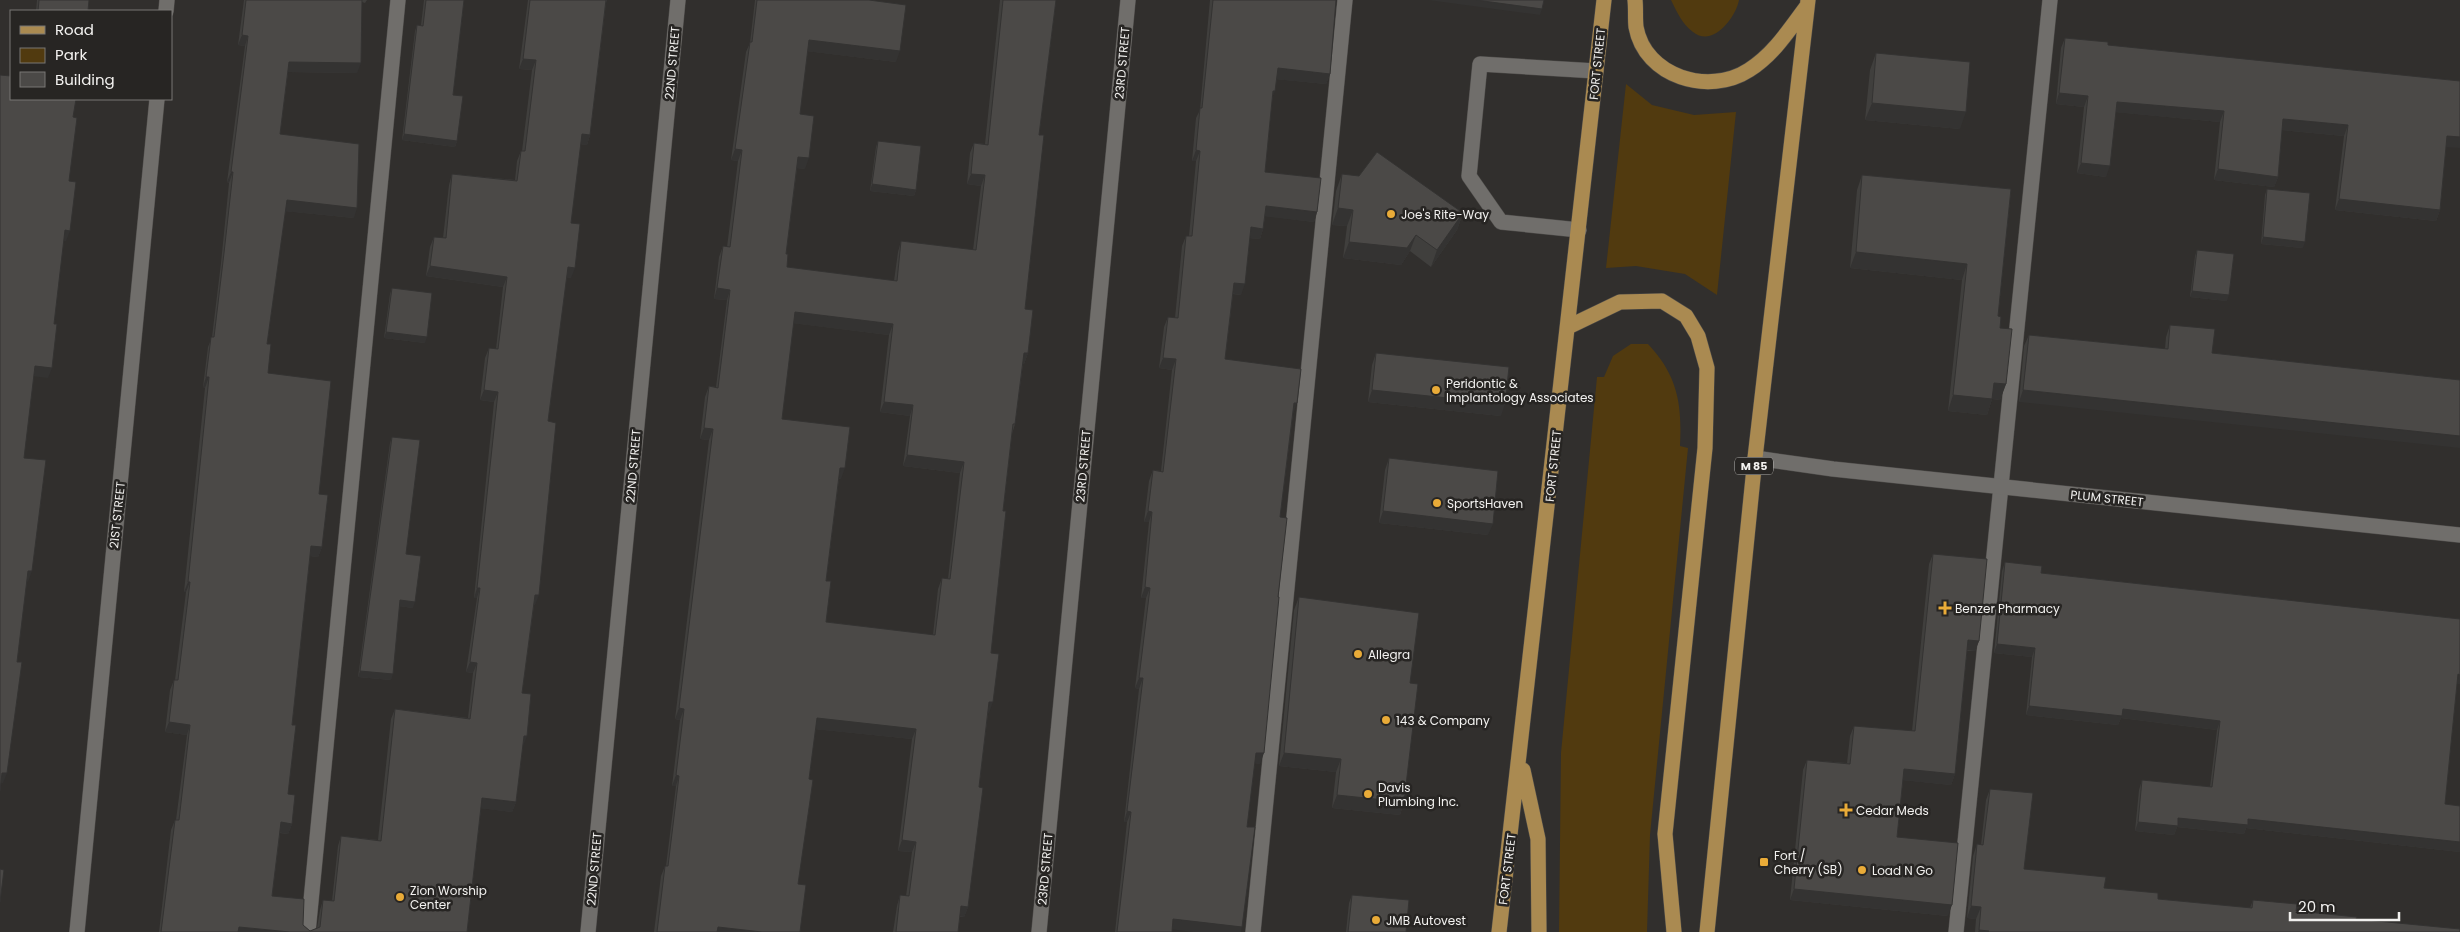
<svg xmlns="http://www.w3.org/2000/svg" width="2460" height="932" font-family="Poppins,sans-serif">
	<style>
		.green { fill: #513a0f }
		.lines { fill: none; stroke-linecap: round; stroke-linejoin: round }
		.lane-casing { stroke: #4d4b49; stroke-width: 16 }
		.street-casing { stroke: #4d4b49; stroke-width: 16 }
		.primary-casing { stroke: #4d4b49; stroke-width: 16 }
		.lane { stroke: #706e6b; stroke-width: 15 }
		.street { stroke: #706e6b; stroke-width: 15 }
		.primary { stroke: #aa8a51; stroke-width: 15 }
		.wall { fill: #403f3d; fill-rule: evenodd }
		.shaded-wall { fill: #343332 }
		.building { fill: #4b4947; stroke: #343332; fill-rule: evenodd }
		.poi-dot { fill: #e9ab38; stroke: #272523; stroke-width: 2 }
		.labels { text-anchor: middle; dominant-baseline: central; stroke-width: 5; stroke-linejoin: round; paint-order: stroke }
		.shield { fill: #272523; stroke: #b5b4b2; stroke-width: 1 }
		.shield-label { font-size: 11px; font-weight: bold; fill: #f2f1ef }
		.street-label { font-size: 12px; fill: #f2f1ef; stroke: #272523 }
		.poi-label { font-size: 12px; fill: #f2f1ef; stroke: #272523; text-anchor: start }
	</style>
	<rect width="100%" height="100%" fill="#312f2d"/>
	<path class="green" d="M1671,0H1739C1736,17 1713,48 1693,32C1682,24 1677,12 1671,0Z
		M1626,84L1652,105L1694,115L1736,112L1717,295L1685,274L1636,266L1606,268Z
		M1631,344H1648C1678,376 1682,404 1680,446L1688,448L1650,835L1647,932H1559L1561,753L1597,377H1604L1613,356Z"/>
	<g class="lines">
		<defs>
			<path id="lane" d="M1579,230L1501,222L1469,176L1480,64L1596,71
				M308,932L398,0
				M1253,932L1345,0
				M1956,932L2050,0"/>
			<path id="street" d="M166,11L167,0
				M1755,458L1833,469L2460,535
				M77,932L157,99
				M588,932L678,0
				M1039,932L1128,0"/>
			<path id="primary" d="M1635,0C1636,9 1635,18 1636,27C1645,77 1709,96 1749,70C1774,54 1789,30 1807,6
				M1568,327L1620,302L1662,301L1686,316L1698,336L1707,368L1705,448L1665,834L1674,932
				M1523,770L1538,839L1539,932
				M1499,932L1604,0
				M1707,932L1755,458L1808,0"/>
		</defs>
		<use href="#lane" class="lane-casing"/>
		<use href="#street" class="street-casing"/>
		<use href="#primary" class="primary-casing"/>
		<use href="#lane" class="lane"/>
		<use href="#street" class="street"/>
		<use href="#primary" class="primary"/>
	</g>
	<path class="wall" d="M37,0H89L88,11H36Z
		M244,0H367L365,3L362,2L357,73L288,72L280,134L354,218L285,211L267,344L268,373L319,494L322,547L318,557L310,556L292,725L288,794L292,824L288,834L280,833L272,896L303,925L310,931L317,928L320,910L323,900L332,901L338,846L341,836L378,840L391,719L395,709L468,718L473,673L466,672L477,598H474L494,402L480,400L485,358L489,348L496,349L503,287L426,276L430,247L434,237L443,238L449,185L452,174L515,180L517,161L521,151H522L532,70L519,69L528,0H607L606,3L590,135L587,145L580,144L571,223V278L566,277L548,421L535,605H534L522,693L523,746H522L516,802L512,812L481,808L467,932H159L171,830L175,820H176L187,735L165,732L170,690L174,680H175L186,592H184L205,388L203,387L208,347L212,337L221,263L229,183L227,182L245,46L238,45Z
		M424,0H464L453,95L457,141L455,147L402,140L415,31L417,25H421Z
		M755,0H869L896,62L807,51L800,114L805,169L797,168L786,254L787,267L894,281L898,252L901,241L973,250L981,186L967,184L970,153L974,143L985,144L1000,0H1056L1039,135L1025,309L1028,353L1024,364H1023L1015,424L1012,434L1003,511L991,653L989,713H988L979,787L968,907L964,917H960L958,932H893L897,906L900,895L906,896L912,852L898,851L912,739L815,729L809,779L798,884L800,932H654L661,876L665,866H666L676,786H672L680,720L675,719L709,440L700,439L705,397L709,386L716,387L727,300L714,299L719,257L723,246L727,247L738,161L731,160L746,52L750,43ZM793,323L889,335L880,412L910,416L903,466L960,473L948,579L942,578L938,589L933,635L826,622V581L839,479H841L782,419Z
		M1210,0H1336L1330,74L1326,84L1276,79L1272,101L1265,172L1317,212L1314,222L1265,216L1263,229L1260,239L1249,238L1241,295L1233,294L1225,359L1293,414L1280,517L1278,597L1260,764L1255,763L1172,929V932H1115L1127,822H1124L1139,689L1135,688L1146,598H1141L1149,522H1144L1149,481L1153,470L1161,471L1172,370L1159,368L1164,327L1168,317L1175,318L1182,246L1186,236H1189L1196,161H1192L1196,118L1200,110Z
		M2065,38L2108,45L2446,147L2440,210L2436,221L2335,210L2344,136L2282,130L2278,177L2274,187L2214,180L2220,122L2116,112L2106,177L2077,173L2084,107L2056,104L2061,48Z
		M1876,53L1960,129L1865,120L1870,70Z
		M878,141L916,190L914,196L870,191L876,147Z
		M1342,174L1463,213L1457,230L1431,267L1410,251L1401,265L1343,258L1347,226L1332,225L1336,191Z
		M1862,175L2011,189L1998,316L2006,384L2000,400L1992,399L1987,415L1948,411L1962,280L1850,268L1857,190Z
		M2267,189L2303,248L2261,244L2265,195Z
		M2197,250L2227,301L2190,297L2195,256Z
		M392,288L425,343L384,338L390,294Z
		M2170,325L2212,353L2019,402L2024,346L2029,335L2165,349L2166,337Z
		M1376,353L1501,416L1368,402L1372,365Z
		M392,437L413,608L399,606L391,680L358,677L390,443Z
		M1389,458L1488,535L1379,523L1385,470Z
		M1933,554L1979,641L1975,651H1967L1955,774L1951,785L1903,780L1897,837L1948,916L1790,900L1803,770L1807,760L1847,763L1850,736L1854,726L1912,731L1929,564Z
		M2005,562L2041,573L2460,684H2457L2445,804L2460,806V852L2246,828L2244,834L2177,827L2174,835L2135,831L2139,790L2142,780L2210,787L2217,730L2121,718L2118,725L2026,715L2032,657L1994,653L2002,571Z
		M1299,597L1410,683L1404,802L1400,815L1332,808L1336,772L1279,766L1294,610Z
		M1990,789L2024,869L2104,888L2158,899L2250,908L2253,900L2296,911L2460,932H1975L1976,919L1967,918L1973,856L1977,844L1981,845L1986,800Z
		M1352,895L1406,932H1346L1349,903Z"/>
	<path class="shaded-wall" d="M1428,0H1476L1542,9L1540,15Z
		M242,35L248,36L245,46L238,45Z
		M809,40L900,51L896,62L805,51Z
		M523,59L536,60L532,70L519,69Z
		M289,62L361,63L357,73L285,72Z
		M1278,68L1330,74L1326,84L1274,79Z
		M1273,91H1275L1271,101Z
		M2059,93L2088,96L2084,107L2056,104Z
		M2117,102L2224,111L2220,122L2113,112Z
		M1872,103L1966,112L1960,129L1865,120Z
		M2283,119L2348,125L2344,136L2280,130Z
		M404,134L457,141L455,147L402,140Z
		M582,134L590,135L587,145L578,144Z
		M2447,136L2460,137V148L2443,147Z
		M735,149L742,150L738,161L731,160Z
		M1196,150L1200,151L1196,161H1192Z
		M798,157L809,158L805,169L794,168Z
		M2081,163L2110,166L2106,177L2077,173Z
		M2218,169L2278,177L2274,187L2214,180Z
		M231,172H233L229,183L227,182Z
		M971,174L985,175L981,186L967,184Z
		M872,184L916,190L914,196L870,191Z
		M2339,199L2440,210L2436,221L2335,210Z
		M287,200L357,208L354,218L283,211Z
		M1266,206L1317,212L1314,222L1262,216Z
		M1338,208L1353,210L1347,226L1332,225Z
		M1463,213L1457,230L1431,267L1437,250Z
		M1251,227L1263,229L1260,239L1247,238Z
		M65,230L70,231L66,241H62Z
		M1416,235L1410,251L1401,265L1343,258L1349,242Z
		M2263,237L2305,242L2303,248L2261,244Z
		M1856,252L1967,264L1962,280L1850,268Z
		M430,266L507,277L503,287L426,276Z
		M568,267L575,268L571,278L564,277Z
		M1234,283L1245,284L1241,295L1230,293Z
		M717,288L730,290L727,300L714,299Z
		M2192,291L2229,295L2227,301L2190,297Z
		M795,312L893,324L889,335L791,323Z
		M386,332L427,337L425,343L384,338Z
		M1024,353H1028L1024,364L1020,363Z
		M1163,358L1176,359L1172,370L1159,368Z
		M35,366L52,368L48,378L31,376Z
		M206,377H209L205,388L203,387Z
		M1994,383L2006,384L2000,400L1992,399L1987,415L1948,411L1953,395Z
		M484,390L498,392L494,402L480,400Z
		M1372,390L1505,404L1501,416L1368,402Z
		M2023,390L2460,436V448L2019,402Z
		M884,402L913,405L910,416L880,412Z
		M1294,403H1297L1293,414L1290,413Z
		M704,428L713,429L709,440L700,439Z
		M907,455L964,462L960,473L903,466Z
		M840,468H845L841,479L836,478Z
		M1148,511L1152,512L1149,522H1144Z
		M1383,511L1493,524L1488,535L1379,523Z
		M311,546L322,547L318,557L308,556Z
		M28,571H32L28,582L25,581Z
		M188,582H190L186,592H184Z
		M1145,587L1150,588L1146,598H1141Z
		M477,588H480L477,598H474Z
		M535,595H539L535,605H532Z
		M400,600L415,602L413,608L398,606Z
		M1968,640L1979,641L1975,651L1965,650Z
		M1997,644L2035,648L2032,657L1994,653Z
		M470,662L477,663L473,673L466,672Z
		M360,671L393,674L391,680L358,677Z
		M2458,674L2460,675V684H2455Z
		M1139,678H1143L1139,689L1135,688Z
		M989,702H993L989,713H985Z
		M2029,706L2123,709L2220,721L2217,730L2121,718L2118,725L2026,715Z
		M679,708L684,709L680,720L675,719Z
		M817,718L916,729L912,739L813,729Z
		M169,722L190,725L187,735L165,732Z
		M524,736H527L523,746H520Z
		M1256,753H1264L1260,764L1252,763Z
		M1284,753L1341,759L1336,772L1279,766Z
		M1904,769L1955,774L1951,785L1900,780Z
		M2,773H7L3,783H0Z
		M676,775L679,776L676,786H672Z
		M1337,795L1404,802L1400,815L1332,808Z
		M482,798L516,802L512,812L478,808Z
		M1127,811L1131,812L1127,822H1124Z
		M2178,818L2248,819L2460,842V852L2246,828L2244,834L2177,827L2174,835L2135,831L2138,822Z
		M281,822L292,824L288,834L277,832Z
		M902,840L916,842L912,852L898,851Z
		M1794,889L1952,905L1948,916L1790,900Z
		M961,906L968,907L964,917L957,916Z
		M1971,906L1981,907L1976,919L1967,918Z
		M1173,919L1242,927L1241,932H1193L1169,929Z
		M239,927L290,932H237Z
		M718,927L762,932H716Z
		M1979,930L1989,931L1988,932H1978Z"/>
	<path class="building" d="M39,0H89L88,11H38Z
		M246,0H362L361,63L289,62L280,134L359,144L357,208L287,200L267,344H271L268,373L331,381L319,494L328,495L322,547L311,546L292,725H296L288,794L295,795L292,824L281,822L272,896L304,899L303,925L310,931L320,927L323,900L334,901L341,836L381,841L395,709L470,719L477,663L470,662L480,588H477L498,392L484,390L489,348L498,349L507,277L430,266L434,237L446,238L452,174L517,181L521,151H525L536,60L523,59L530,0H606L590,135L582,134L571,223L580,224L575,268L568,267L548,421L556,423L539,595H535L522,693L531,694L527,736H524L516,802L482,798L467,932H290L239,927L238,932H161L175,820H179L190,725L169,722L174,680H178L190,582H188L209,377H206L211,337H214L224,253L233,172H231L248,36L242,35Z
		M426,0H464L453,95L463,96L457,141L404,134L417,25L423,26Z
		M757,0H869L906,5L900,51L809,40L800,114L814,116L809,158L798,157L786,254H788L787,267L897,281L901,241L976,250L985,175L971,174L974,143L988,145L1003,0H1056L1039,135H1044L1025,309L1033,310L1028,353H1024L1015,424H1013L1003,511H1006L991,653L999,654L993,702H989L979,787L983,788L968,907L961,906L958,932H896L900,895L909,896L916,842L902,840L916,729L817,718L809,779L813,780L798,884L806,885L800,932H762L718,927L717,932H657L665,866H668L679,776L676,775L684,709L679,708L713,429L704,428L709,386L718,388L730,290L717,288L723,246L730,247L742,150L735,149L750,42H752ZM795,312L893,324L884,402L913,405L907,455L964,462L950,579L942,578L935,635L826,622L831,581H826L840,468H845L850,427L782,419Z
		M1213,0H1336L1330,74L1278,68L1275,91H1273L1265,172L1321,178L1317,212L1266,206L1263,229L1251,227L1245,284L1234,283L1225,359L1301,369L1297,403H1294L1280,517L1287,518L1278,597H1279L1264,753H1256L1247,827H1255L1242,927L1173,919L1172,932H1117L1131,812L1127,811L1143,678H1139L1150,588L1145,587L1152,512L1148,511L1153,470L1163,472L1176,359L1163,358L1168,317L1178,318L1186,236H1192L1200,151L1196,150L1200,108H1202Z
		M1476,0H1544L1542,9Z
		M2065,38L2108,42V45L2460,81V137L2447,136L2440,210L2339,199L2348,125L2283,119L2278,177L2218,169L2224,111L2117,102L2110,166L2081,163L2088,96L2059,93Z
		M1876,53L1970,62L1966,112L1872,103Z
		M0,75L11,76V99H76L73,117L77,118L69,181L76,182L70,231L65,230L54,324H57L52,368L35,366L24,458L46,460L32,571H28L17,662H22L7,773H2L0,791Z
		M878,141L921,146L916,190L872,184Z
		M1377,152L1463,213L1437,250L1416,235L1407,248L1349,242L1353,210L1338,208L1342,174L1359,176Z
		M1862,175L2011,189L1998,316L2001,317L2000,328L2012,329L2006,384L1994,383L1992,399L1953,395L1967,264L1856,252Z
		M2267,189L2310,193L2305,242L2263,237Z
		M2197,250L2234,254L2229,295L2192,291Z
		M392,288L432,293L427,337L386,332Z
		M2170,325L2215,329L2212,353L2460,380V436L2023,390L2029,335L2168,349Z
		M1376,353L1509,367L1505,404L1372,390Z
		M392,437L420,440L406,554L421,556L415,602L400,600L393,674L360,671Z
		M1389,458L1498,471L1493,524L1383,511Z
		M1933,554L1987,559L1979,641L1968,640L1955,774L1904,769L1897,837L1958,843L1952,905L1794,889L1807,760L1850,764L1854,726L1915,731Z
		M2005,562L2042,566L2041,573L2460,619V675L2458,674L2445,804L2460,806V842L2248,819V825L2178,818V826L2138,822L2142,780L2212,787L2220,721L2123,709L2122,716L2029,706L2035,648L1997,644Z
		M1299,597L1419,613L1410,683L1418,684L1404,802L1337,795L1341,759L1284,753Z
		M1990,789L2033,793L2024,869L2106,877L2104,888L2158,893V899L2252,908L2253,900L2297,904L2296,911L2357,917L2356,919L2460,929V932H1988L1989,931L1979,930L1981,907L1971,906L1977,844L1983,845Z
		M0,869L4,870L0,902Z
		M1352,895L1409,900L1406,932H1348Z"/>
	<g class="poi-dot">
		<circle cx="1391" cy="214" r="5"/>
		<circle cx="1436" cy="390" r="5"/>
		<circle cx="1437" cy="503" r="5"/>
		<path d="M1942.5 600.5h5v5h5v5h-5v5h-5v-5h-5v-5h5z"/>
		<circle cx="1358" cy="654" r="5"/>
		<circle cx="1386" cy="720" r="5"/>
		<circle cx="1368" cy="794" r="5"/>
		<path d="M1843.5 802.5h5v5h5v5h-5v5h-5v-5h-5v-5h5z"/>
		<rect x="1759" y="857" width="10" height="10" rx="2.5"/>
		<circle cx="1862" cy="870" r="5"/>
		<circle cx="400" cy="897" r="5"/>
		<circle cx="1376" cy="920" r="5"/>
	</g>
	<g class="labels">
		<rect class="shield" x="1735" y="457.5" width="38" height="17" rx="4"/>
		<g class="shield-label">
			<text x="1754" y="466">M 85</text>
		</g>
		<g class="street-label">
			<text transform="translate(672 63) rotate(-85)">22ND STREET</text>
			<text transform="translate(1122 63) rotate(-85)">23RD STREET</text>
			<text transform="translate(1597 64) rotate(-84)">FORT STREET</text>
			<text transform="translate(633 466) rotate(-85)">22ND STREET</text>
			<text transform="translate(1083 466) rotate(-85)">23RD STREET</text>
			<text transform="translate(1553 466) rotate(-84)">FORT STREET</text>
			<text transform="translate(2107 498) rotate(6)">PLUM STREET</text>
			<text transform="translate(117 515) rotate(-84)">21ST STREET</text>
			<text transform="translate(594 869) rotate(-85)">22ND STREET</text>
			<text transform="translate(1045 869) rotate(-85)">23RD STREET</text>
			<text transform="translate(1507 869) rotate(-83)">FORT STREET</text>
		</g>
		<g class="poi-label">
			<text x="1401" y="214">Joe's Rite-Way</text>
			<text x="1446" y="383">Peridontic &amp;<tspan x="1446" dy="14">Implantology Associates</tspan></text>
			<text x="1447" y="503">SportsHaven</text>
			<text x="1955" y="608">Benzer Pharmacy</text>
			<text x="1368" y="654">Allegra</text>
			<text x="1396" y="720">143 &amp; Company</text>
			<text x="1378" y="787">Davis<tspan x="1378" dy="14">Plumbing Inc.</tspan></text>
			<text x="1856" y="810">Cedar Meds</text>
			<text x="1774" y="855">Fort /<tspan x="1774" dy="14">Cherry (SB)</tspan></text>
			<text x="1872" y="870">Load N Go</text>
			<text x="410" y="890">Zion Worship<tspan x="410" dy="14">Center</tspan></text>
			<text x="1386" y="920">JMB Autovest</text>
		</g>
	</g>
	<rect x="10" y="10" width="162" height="90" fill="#272523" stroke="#787775"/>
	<rect x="20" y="26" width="25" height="8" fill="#aa8a51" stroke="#787775"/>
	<text x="55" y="35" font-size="15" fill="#f2f1ef">Road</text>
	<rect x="20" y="48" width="25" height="15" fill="#513a0f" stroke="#787775"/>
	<text x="55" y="60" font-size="15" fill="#f2f1ef">Park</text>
	<rect x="20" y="72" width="25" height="15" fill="#4b4947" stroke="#787775"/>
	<text x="55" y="85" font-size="15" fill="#f2f1ef">Building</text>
	<path d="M2290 912v8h109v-8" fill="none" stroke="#f2f1ef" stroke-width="2.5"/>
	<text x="2298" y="912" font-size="15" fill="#f2f1ef" stroke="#272523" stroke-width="4" paint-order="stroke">20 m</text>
</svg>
